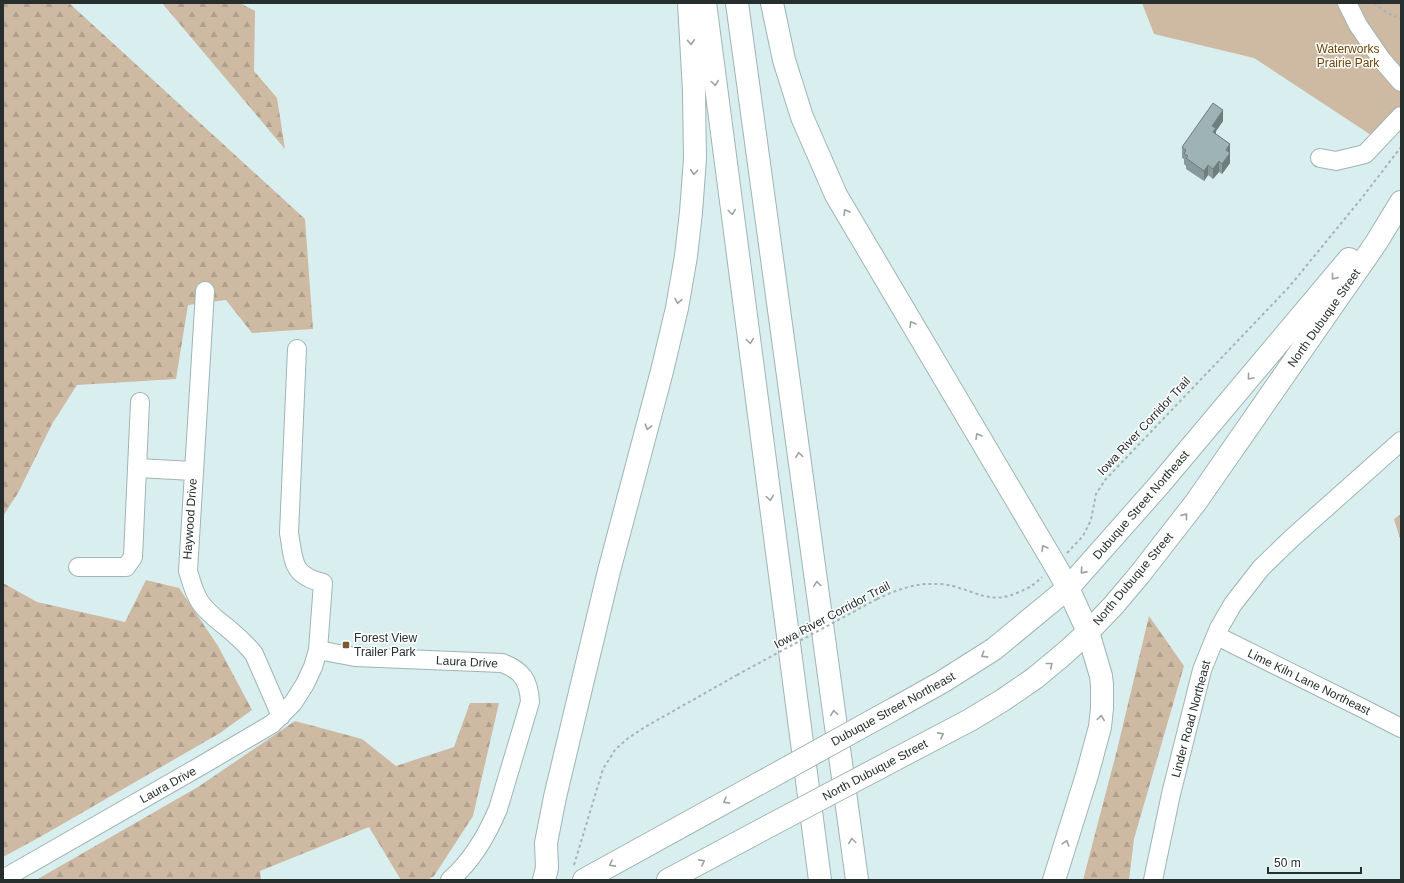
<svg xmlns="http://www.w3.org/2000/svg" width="1404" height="883" font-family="Helvetica,sans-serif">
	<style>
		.forest { fill: url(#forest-firs) }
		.park { fill: #ceb9a3 }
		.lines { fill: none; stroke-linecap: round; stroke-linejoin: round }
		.minor-casing { stroke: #9fb4b4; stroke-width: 20 }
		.major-casing { stroke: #9fb4b4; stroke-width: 24 }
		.highway-casing { stroke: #9fb4b4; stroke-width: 24 }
		.path { stroke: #a3b5b5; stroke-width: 2; stroke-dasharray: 3 3; stroke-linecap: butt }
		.minor { stroke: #fff; stroke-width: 18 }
		.major { stroke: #fff; stroke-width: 22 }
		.highway { stroke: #fff; stroke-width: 22 }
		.major-bridge-casing { stroke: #9fb4b4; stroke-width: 24; stroke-linecap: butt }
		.path-bridge { stroke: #a3b5b5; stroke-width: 2; stroke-dasharray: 3 3; stroke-linecap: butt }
		.major-bridge { stroke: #fff; stroke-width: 22 }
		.wall { fill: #889a9a }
		.shaded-wall { fill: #6f7d7d }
		.building { fill: #9eb3b3; stroke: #6f7d7d }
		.oneway { stroke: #9da1a1 }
		.poi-dot { fill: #7a5830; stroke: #fff; stroke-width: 1.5 }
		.labels { text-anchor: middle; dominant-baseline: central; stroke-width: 3; stroke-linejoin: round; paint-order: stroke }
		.park-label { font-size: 12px; fill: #6c4407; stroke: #fff }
		.street-label { font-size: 12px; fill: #262f2e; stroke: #fff }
		.poi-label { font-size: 12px; fill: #262f2e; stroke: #fff; text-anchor: start }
	</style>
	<defs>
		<pattern id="forest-firs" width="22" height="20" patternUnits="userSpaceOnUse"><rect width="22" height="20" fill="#ceb9a3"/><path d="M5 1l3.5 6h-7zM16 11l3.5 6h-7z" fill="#b19f8d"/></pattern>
	</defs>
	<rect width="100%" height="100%" fill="#d9efef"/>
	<path class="forest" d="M3,3H69L305,219L313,329L252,333L226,300L188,305L176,379L77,385L52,424L18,493L3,516Z
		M162,3H240L255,11L254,71L277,98L285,149Z
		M1401,514V542L1394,519Z
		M146,580L179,588L218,646L252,710L220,733L40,837L3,857V583L37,602L125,622Z
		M1149,616L1184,666L1134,839L1129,880H1083L1117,750Z
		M470,703H499L473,816L434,876L427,880H401L369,827L260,871L261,880H36L198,787L295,721L362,739L396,766L454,747Z"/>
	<path class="park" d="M1142,3H1401V106L1371,135L1254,58L1154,34Z"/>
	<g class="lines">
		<defs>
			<path id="minor" d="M1347,3L1358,25L1382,60L1401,82
				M1320,158L1336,161L1365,154L1401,116
				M205,291L188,571C191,581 194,593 200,602C208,614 219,621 230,630C238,637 247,645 254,654L281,716
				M138,468L193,471
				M78,567H126L133,557L140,402
				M1217,636L1360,707L1401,728
				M318,650L355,657L502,663C522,670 529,681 530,702L498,809C487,835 472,861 450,880
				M3,879L197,768L272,724L293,703L305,684L313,667L318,650L323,583C291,575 294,561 289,533L297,349
				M1153,880L1171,794L1202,670L1219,628L1233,604L1261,568L1292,538L1401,441"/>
			<path id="major" d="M892,710L942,682L994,649L1068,588L1160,484L1349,259
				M894,760L970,720L1003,700L1035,678L1065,653L1088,632L1113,606L1140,574L1196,502L1376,243L1401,202
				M584,880L760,783
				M668,880L769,826"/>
			<path id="highway" d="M705,3L820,880
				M737,3L857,880
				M772,3L784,60L802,117L836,195L1055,565L1068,588L1088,632L1101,676L1102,685V708L1100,727L1087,775L1054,880
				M544,880L547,868L546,843L555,797L609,571L662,371L677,308L686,256L691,212L695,159L694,91L689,3"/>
		</defs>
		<use href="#minor" class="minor-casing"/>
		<use href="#major" class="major-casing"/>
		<use href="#highway" class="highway-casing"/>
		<path class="path" d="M1374,3L1386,12L1401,19
			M1067,553L1083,536L1091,520L1096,494L1105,480L1289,287L1361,199L1401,147
			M877,599C894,591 914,583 933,584C939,584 946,584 952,586C978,592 991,605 1019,592C1029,588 1034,585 1042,577
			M574,865L603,769L615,750L627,739L645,727L737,675"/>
		<use href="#minor" class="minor"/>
		<use href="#major" class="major"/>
		<use href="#highway" class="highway"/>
		<defs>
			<path id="major-bridge" d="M760,783L892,710
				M769,826L894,760"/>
		</defs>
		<use href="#major-bridge" class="major-bridge-casing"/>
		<path class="path-bridge" d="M737,675L877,599"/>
		<use href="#major-bridge" class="major-bridge"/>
	</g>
	<path class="wall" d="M1223,121L1216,131V134L1230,144V163L1222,174L1219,172L1213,179L1208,175L1204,181L1186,169V166L1184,164V159L1182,158V147Z"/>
	<path class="shaded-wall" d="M1223,110V121L1216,131V138L1212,136V126Z
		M1230,144V163L1222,174V164L1226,150Z
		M1219,161V172L1213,179V169Z
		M1208,165V175L1204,181V171Z"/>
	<path class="building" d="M1213,103L1223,110L1212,126L1216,128L1213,132L1230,144L1226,150L1230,153L1222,164L1219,161L1213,169L1208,165L1204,171L1186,158L1188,156L1184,154L1186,150L1182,147Z"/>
	<defs><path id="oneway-chevron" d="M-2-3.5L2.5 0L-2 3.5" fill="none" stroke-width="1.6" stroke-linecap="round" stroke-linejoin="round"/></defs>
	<g class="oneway">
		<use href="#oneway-chevron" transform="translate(691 42) rotate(86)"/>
		<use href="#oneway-chevron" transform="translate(715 83) rotate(82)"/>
		<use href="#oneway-chevron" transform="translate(694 172) rotate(94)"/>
		<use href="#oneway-chevron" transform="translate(732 212) rotate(82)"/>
		<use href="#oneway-chevron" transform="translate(846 212) rotate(-121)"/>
		<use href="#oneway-chevron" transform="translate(1334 277) rotate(129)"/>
		<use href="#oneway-chevron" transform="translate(678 301) rotate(100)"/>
		<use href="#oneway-chevron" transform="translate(912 324) rotate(-121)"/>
		<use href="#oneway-chevron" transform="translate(750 341) rotate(82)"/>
		<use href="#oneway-chevron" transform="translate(1250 377) rotate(130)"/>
		<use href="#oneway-chevron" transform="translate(648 427) rotate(105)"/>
		<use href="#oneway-chevron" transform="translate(978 436) rotate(-121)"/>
		<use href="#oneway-chevron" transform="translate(799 455) rotate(-98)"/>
		<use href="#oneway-chevron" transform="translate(770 498) rotate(82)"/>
		<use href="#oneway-chevron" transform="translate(1185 516) rotate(-51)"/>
		<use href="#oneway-chevron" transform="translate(1044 548) rotate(-121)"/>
		<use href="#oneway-chevron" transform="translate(1083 571) rotate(132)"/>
		<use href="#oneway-chevron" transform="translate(817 584) rotate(-98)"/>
		<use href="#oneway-chevron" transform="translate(984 655) rotate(147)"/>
		<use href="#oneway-chevron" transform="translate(1050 665) rotate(-39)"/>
		<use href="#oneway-chevron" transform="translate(834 713) rotate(-98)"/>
		<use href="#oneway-chevron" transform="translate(1101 718) rotate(-82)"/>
		<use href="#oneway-chevron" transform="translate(941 735) rotate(-28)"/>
		<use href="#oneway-chevron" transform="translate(726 801) rotate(151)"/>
		<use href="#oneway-chevron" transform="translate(852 841) rotate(-98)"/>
		<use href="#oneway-chevron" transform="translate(1066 843) rotate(-73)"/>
		<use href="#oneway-chevron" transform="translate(702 862) rotate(-28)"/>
		<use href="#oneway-chevron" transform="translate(612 864) rotate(151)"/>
	</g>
	<rect class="poi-dot" x="342" y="641" width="8" height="8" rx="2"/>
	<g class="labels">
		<g class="park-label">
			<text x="1348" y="49">Waterworks<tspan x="1348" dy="14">Prairie Park</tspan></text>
		</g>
		<g class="street-label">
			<text transform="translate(1324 318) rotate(-55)">North Dubuque Street</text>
			<text transform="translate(1144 426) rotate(-47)">Iowa River Corridor Trail</text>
			<text transform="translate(1141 505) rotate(-49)">Dubuque Street Northeast</text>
			<text transform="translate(190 519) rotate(-86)">Haywood Drive</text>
			<text transform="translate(1133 579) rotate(-50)">North Dubuque Street</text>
			<text transform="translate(832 615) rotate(-28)">Iowa River Corridor Trail</text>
			<text transform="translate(467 662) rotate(3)">Laura Drive</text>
			<text transform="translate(1309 682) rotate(26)">Lime Kiln Lane Northeast</text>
			<text transform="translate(893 709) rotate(-29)">Dubuque Street Northeast</text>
			<text transform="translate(1191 719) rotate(-75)">Linder Road Northeast</text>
			<text transform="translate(875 770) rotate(-28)">North Dubuque Street</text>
			<text transform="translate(168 785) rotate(-29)">Laura Drive</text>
		</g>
		<g class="poi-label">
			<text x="354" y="638">Forest View<tspan x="354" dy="14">Trailer Park</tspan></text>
		</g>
	</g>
	<rect width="1404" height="883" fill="none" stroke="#262f2e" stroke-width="8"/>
	<path d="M1268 867v6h93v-6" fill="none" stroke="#262f2e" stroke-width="2"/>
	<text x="1274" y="867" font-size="12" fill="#262f2e" stroke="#ffffff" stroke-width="3" paint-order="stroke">50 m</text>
</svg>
